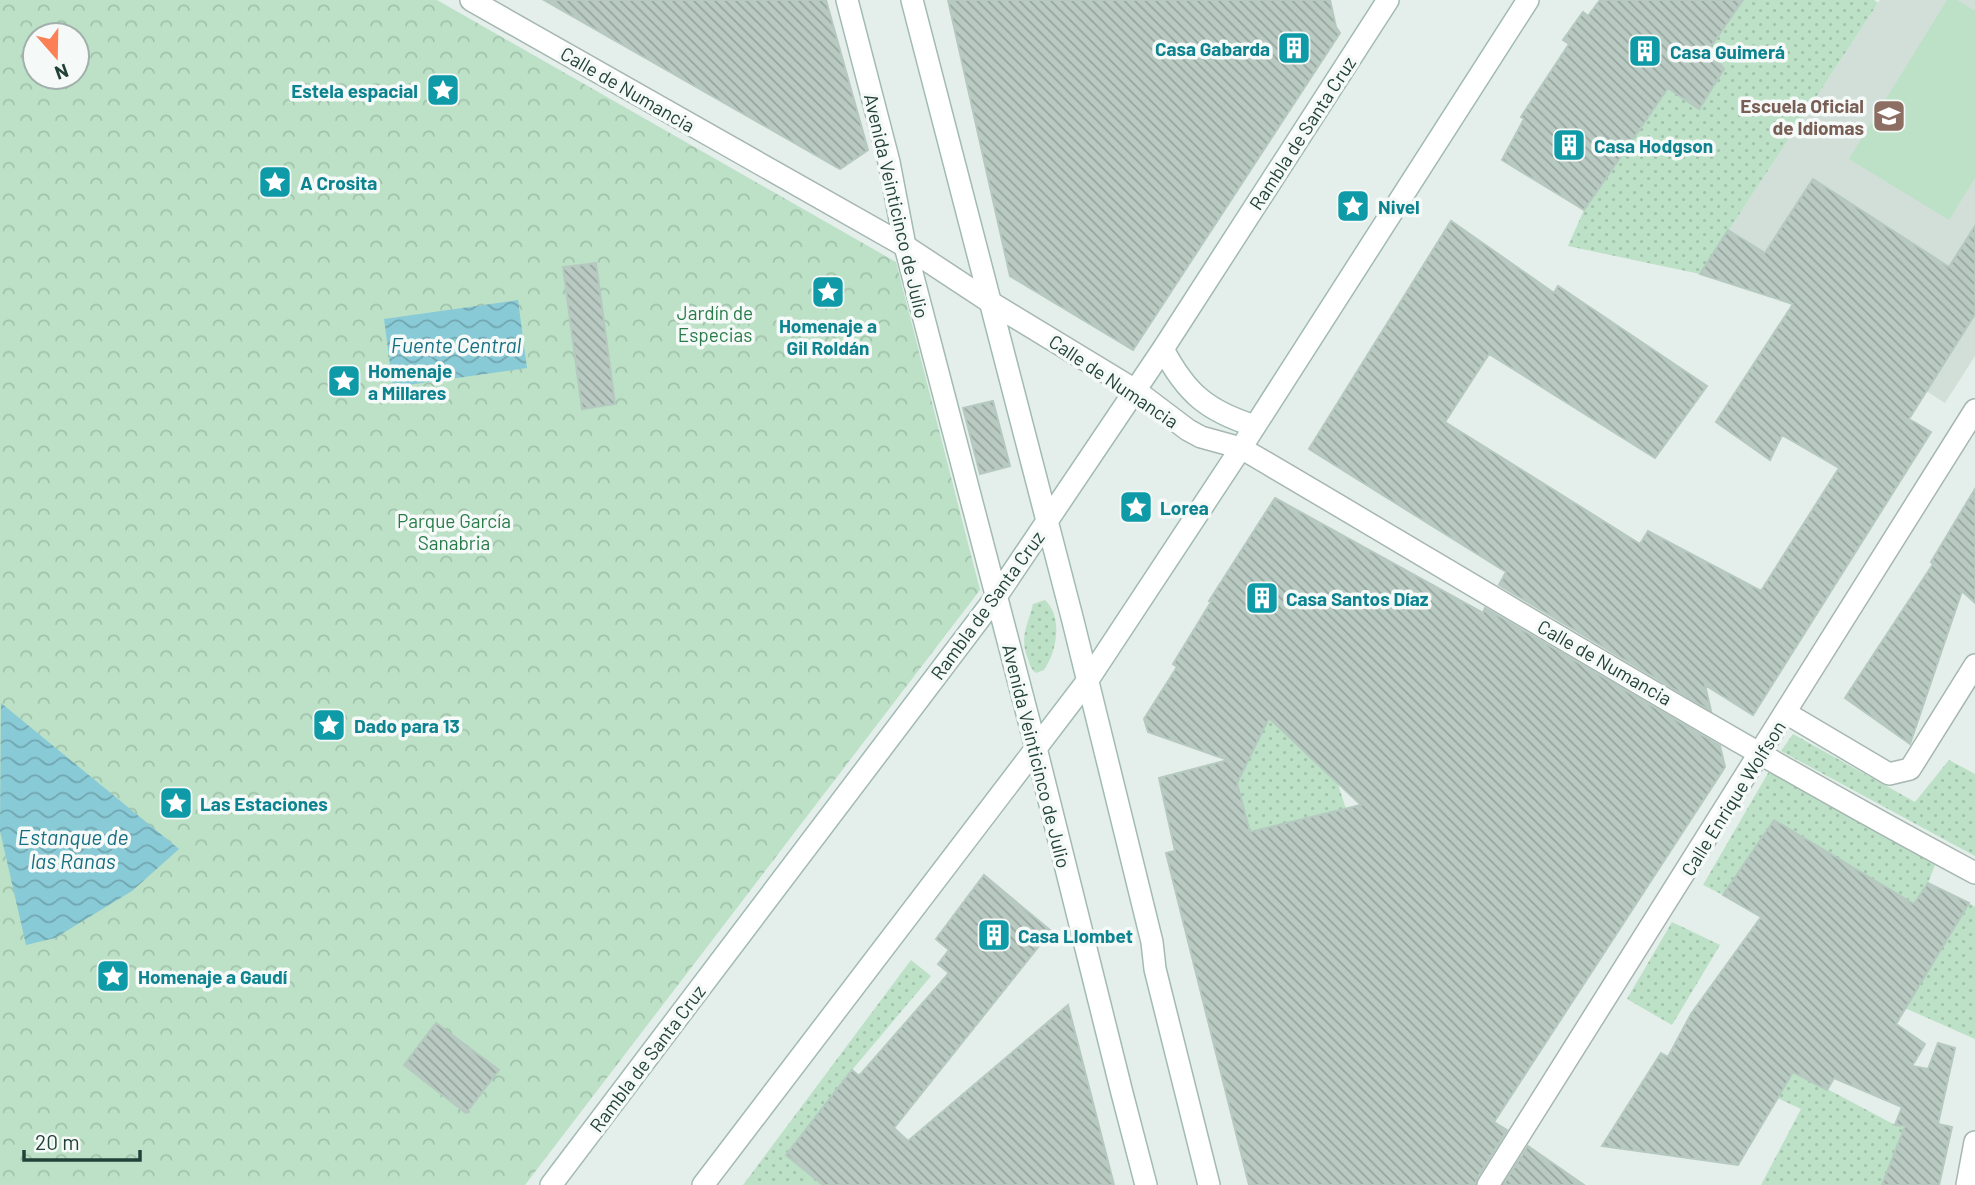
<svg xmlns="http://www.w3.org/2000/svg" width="1975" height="1185" font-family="Barlow,sans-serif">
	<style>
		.built { fill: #d2dfd9 }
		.grass { fill: #bce1c6 }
		.park { fill: url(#park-crowns); fill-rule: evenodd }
		.garden { fill: url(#garden-dots) }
		.water { fill: url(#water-waves) }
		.building { fill: url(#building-back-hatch); stroke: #b6c9c1; stroke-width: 2; fill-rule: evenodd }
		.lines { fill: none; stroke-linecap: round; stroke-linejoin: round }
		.lane-casing { stroke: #a6b7b1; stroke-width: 24 }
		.street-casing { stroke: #a6b7b1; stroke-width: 24 }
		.secondary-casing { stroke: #a1bbb2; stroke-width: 24 }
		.lane { stroke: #fff; stroke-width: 21 }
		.street { stroke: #fff; stroke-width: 21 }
		.secondary { stroke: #fff; stroke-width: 21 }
		.labels { text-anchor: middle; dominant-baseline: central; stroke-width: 7; stroke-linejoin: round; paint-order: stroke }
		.culture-label { font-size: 19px; font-weight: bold; fill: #0d838f; stroke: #f5faf8; text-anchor: start }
		.street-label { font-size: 19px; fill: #224239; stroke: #f5faf8 }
		.education-label { font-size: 19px; font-weight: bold; fill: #785e54; stroke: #f5faf8; text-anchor: end }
		.park-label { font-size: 19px; fill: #297c4a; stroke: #f5faf8 }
		.water-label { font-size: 21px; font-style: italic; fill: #176f83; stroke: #f5faf8 }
	</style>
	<defs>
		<pattern id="park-crowns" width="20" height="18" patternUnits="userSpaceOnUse" patternTransform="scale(1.75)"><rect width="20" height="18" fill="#bce1c6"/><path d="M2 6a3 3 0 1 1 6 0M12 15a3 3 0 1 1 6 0" fill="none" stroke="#a1c2ab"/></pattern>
		<pattern id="garden-dots" width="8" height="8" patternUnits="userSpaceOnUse" patternTransform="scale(1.75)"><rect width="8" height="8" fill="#bce1c6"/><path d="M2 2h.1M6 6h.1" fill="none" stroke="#a1c2ab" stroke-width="1.8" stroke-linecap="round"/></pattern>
		<pattern id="water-waves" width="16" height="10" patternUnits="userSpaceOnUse" patternTransform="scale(1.75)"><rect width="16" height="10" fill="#89cad7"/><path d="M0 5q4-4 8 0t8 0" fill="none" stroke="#70a6af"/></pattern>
		<pattern id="building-back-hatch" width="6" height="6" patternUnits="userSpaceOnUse" patternTransform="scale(1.75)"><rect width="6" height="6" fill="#b9cac3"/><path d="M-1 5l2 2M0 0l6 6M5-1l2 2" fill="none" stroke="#96a69f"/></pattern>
	</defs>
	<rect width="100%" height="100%" fill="#e4eeea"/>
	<path class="built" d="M1880,0H1975V356L1945,403L1785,301L1700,274Z"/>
	<path class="grass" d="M1947,0H1957L1975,11V178L1949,220L1849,159Z"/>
	<path class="park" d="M0,0H437L896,262L980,590L525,1185H0ZM35,35H77V77H35Z"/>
	<path class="garden" d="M1743,0H1874L1878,3L1700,274L1568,246L1584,210L1639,129L1665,87L1699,108L1695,31L1708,12L1726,25Z
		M1045,600C1063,617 1057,651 1044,670L1036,673C1031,669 1030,665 1028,659C1019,637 1028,625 1033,604Z
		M1279,650L1271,720L1338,784L1346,809L1251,832L1230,760H1248L1263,731Z
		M1793,734L1915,802L1949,760L1975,774V856L1781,751Z
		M1771,768L1935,865L1928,883L1857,992L1890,889L1774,820L1723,895L1703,885Z
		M1969,903L1975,907V1039L1905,1008Z
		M1672,922L1720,945L1672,1025L1627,999Z
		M911,960L931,976L852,1070L786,1154L823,1185H743Z
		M1782,1065L1895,1125L1905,1126L1882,1185H1761L1801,1109L1767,1093Z"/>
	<path class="water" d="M518,300L527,368L393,387L384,319Z
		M1,703L179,849L132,891L55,938L26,945L0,831Z"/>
	<path class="building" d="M544,0H826L868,150L840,169Z
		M948,0H1330L1336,27L1340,33L1133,350L1010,276Z
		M1600,0H1743L1709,49L1724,69L1699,109L1668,88L1584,210L1502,160L1524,119L1521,117L1569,44L1563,40L1583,12L1588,16Z
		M1813,179L1949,267L1975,226V314L1909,419L1931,432L1753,715L1705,685L1711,711L1499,585L1506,572L1309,449L1451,221L1554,293L1558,286L1707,386L1655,458L1489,354L1445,422L1640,544L1648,531L1761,591L1839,468L1782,435L1770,460L1716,422L1793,304L1700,274L1728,230L1765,253Z
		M596,263L615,404L582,409L563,267Z
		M993,401L1010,466L980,474L963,408Z
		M1975,489V603L1962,591L1910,744L1845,698L1933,564L1931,562Z
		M1275,498L1483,613L1485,608L1720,746L1725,767L1494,1122L1507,1130L1477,1178L1475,1185H1249L1166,853L1175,851L1159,778L1228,760L1148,732L1144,719L1177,667L1173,664L1211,602L1209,601ZM1269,718L1361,805L1250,832L1237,783Z
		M1774,820L1914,904L1928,883L1969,903L1896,1024L1925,1044L1912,1066L1928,1069L1938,1043L1955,1048L1938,1124L1952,1127L1939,1185H1882L1905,1126L1895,1125L1902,1107L1834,1078L1827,1090L1793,1072L1738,1165L1602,1146L1661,1053L1668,1057L1691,1014L1761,917L1723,895Z
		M984,875L1051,931L894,1128L908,1141L1068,1005L1114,1185H823L786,1155L852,1070L859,1076L949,973L938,964L949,950L936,939Z
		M436,1023L499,1070L466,1113L404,1065Z
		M1528,1146L1584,1185H1503Z"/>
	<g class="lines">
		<defs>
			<path id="lane" d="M1786,713L1889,774L1910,769L1975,665"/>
			<path id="street" d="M471,0L905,246L990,302L1135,390L1188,430L1201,437L1241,448C1485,591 1726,740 1975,873
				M1488,1185L1975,410
				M1967,1185L1975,1142"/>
			<path id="secondary" d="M847,0L889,162L905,246L1036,748L1122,1093L1146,1185
				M912,0L1073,621L1152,942L1155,969L1209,1185
				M1163,349C1186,393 1207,411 1255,426
				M551,1185L996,597L1163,349L1388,0
				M703,1185L1088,680L1241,448L1528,0"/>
		</defs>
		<use href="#lane" class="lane-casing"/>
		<use href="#street" class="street-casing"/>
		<use href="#secondary" class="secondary-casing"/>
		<use href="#lane" class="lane"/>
		<use href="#street" class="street"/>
		<use href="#secondary" class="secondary"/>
	</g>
	<defs>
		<symbol id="building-square" viewBox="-11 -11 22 22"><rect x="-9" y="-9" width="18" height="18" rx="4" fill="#0f9aa8" stroke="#f5faf8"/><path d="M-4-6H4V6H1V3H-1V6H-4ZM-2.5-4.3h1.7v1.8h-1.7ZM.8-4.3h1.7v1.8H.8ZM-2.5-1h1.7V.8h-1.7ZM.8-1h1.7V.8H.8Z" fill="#fff"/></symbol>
		<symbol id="sight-square" viewBox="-11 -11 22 22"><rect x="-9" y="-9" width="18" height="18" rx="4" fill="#0f9aa8" stroke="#f5faf8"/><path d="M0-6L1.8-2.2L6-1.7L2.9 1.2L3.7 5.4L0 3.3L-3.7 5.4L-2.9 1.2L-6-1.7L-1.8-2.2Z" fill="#fff"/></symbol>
		<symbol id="university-square" viewBox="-11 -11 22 22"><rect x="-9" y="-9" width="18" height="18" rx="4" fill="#8d6e63" stroke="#f5faf8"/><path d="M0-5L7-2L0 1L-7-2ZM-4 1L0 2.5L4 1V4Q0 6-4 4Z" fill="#fff"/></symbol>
	</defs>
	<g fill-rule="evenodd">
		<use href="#building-square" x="1275" y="29" width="38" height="38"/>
		<use href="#building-square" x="1626" y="32" width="38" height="38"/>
		<use href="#sight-square" x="424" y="71" width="38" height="38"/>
		<use href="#university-square" x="1870" y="97" width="38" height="38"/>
		<use href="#building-square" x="1550" y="126" width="38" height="38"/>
		<use href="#sight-square" x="256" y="163" width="38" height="38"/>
		<use href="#sight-square" x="1334" y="187" width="38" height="38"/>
		<use href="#sight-square" x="809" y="273" width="38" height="38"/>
		<use href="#sight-square" x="325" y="362" width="38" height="38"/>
		<use href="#sight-square" x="1117" y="488" width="38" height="38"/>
		<use href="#building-square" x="1243" y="579" width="38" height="38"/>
		<use href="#sight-square" x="310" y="706" width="38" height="38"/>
		<use href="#sight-square" x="157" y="784" width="38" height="38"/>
		<use href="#building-square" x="975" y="916" width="38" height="38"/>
		<use href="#sight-square" x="94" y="957" width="38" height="38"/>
	</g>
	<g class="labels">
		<g class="culture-label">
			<text x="1270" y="48" text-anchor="end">Casa Gabarda</text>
			<text x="1670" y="51">Casa Guimerá</text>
			<text x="418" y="90" text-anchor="end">Estela espacial</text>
			<text x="1594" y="145">Casa Hodgson</text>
			<text x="300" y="182">A Crosita</text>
			<text x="1378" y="206">Nivel</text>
			<text x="828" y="325" text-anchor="middle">Homenaje a<tspan x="828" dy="22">Gil Roldán</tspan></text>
			<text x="368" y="370">Homenaje<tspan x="368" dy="22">a Millares</tspan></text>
			<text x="1160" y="507">Lorea</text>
			<text x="1286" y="598">Casa Santos Díaz</text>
			<text x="354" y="725">Dado para 13</text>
			<text x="200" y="803">Las Estaciones</text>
			<text x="1018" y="935">Casa Llombet</text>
			<text x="138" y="976">Homenaje a Gaudí</text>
		</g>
		<g class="street-label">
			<text transform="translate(628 89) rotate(30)">Calle de Numancia</text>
			<text transform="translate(1302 133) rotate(-57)">Rambla de Santa Cruz</text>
			<text transform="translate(897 206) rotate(77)">Avenida Veinticinco de Julio</text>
			<text transform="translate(1114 381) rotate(34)">Calle de Numancia</text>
			<text transform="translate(987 605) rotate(-54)">Rambla de Santa Cruz</text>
			<text transform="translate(1605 662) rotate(30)">Calle de Numancia</text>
			<text transform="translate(1037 756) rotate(76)">Avenida Veinticinco de Julio</text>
			<text transform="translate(1733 798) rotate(-58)">Calle Enrique Wolfson</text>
			<text transform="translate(647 1058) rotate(-53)">Rambla de Santa Cruz</text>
		</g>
		<g class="education-label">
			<text x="1864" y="105">Escuela Oficial<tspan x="1864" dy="22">de Idiomas</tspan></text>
		</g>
		<g class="park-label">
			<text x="715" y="312">Jardín de<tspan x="715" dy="22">Especias</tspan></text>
			<text x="454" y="520">Parque García<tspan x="454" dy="22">Sanabria</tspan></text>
		</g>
		<g class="water-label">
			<text x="456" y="344">Fuente Central</text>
			<text x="73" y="836">Estanque de<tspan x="73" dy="24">las Ranas</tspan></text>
		</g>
	</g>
	<g transform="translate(56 56) rotate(160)"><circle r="33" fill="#f5faf8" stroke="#a1b0ac" stroke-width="2"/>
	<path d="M0-5L12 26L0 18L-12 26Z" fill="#fb8055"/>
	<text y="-10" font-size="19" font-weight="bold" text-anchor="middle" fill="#224239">N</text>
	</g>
	<path d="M24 1150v10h116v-10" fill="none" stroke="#224239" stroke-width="3.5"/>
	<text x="35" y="1150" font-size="21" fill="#224239" stroke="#f5faf8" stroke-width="5" paint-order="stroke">20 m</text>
</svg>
